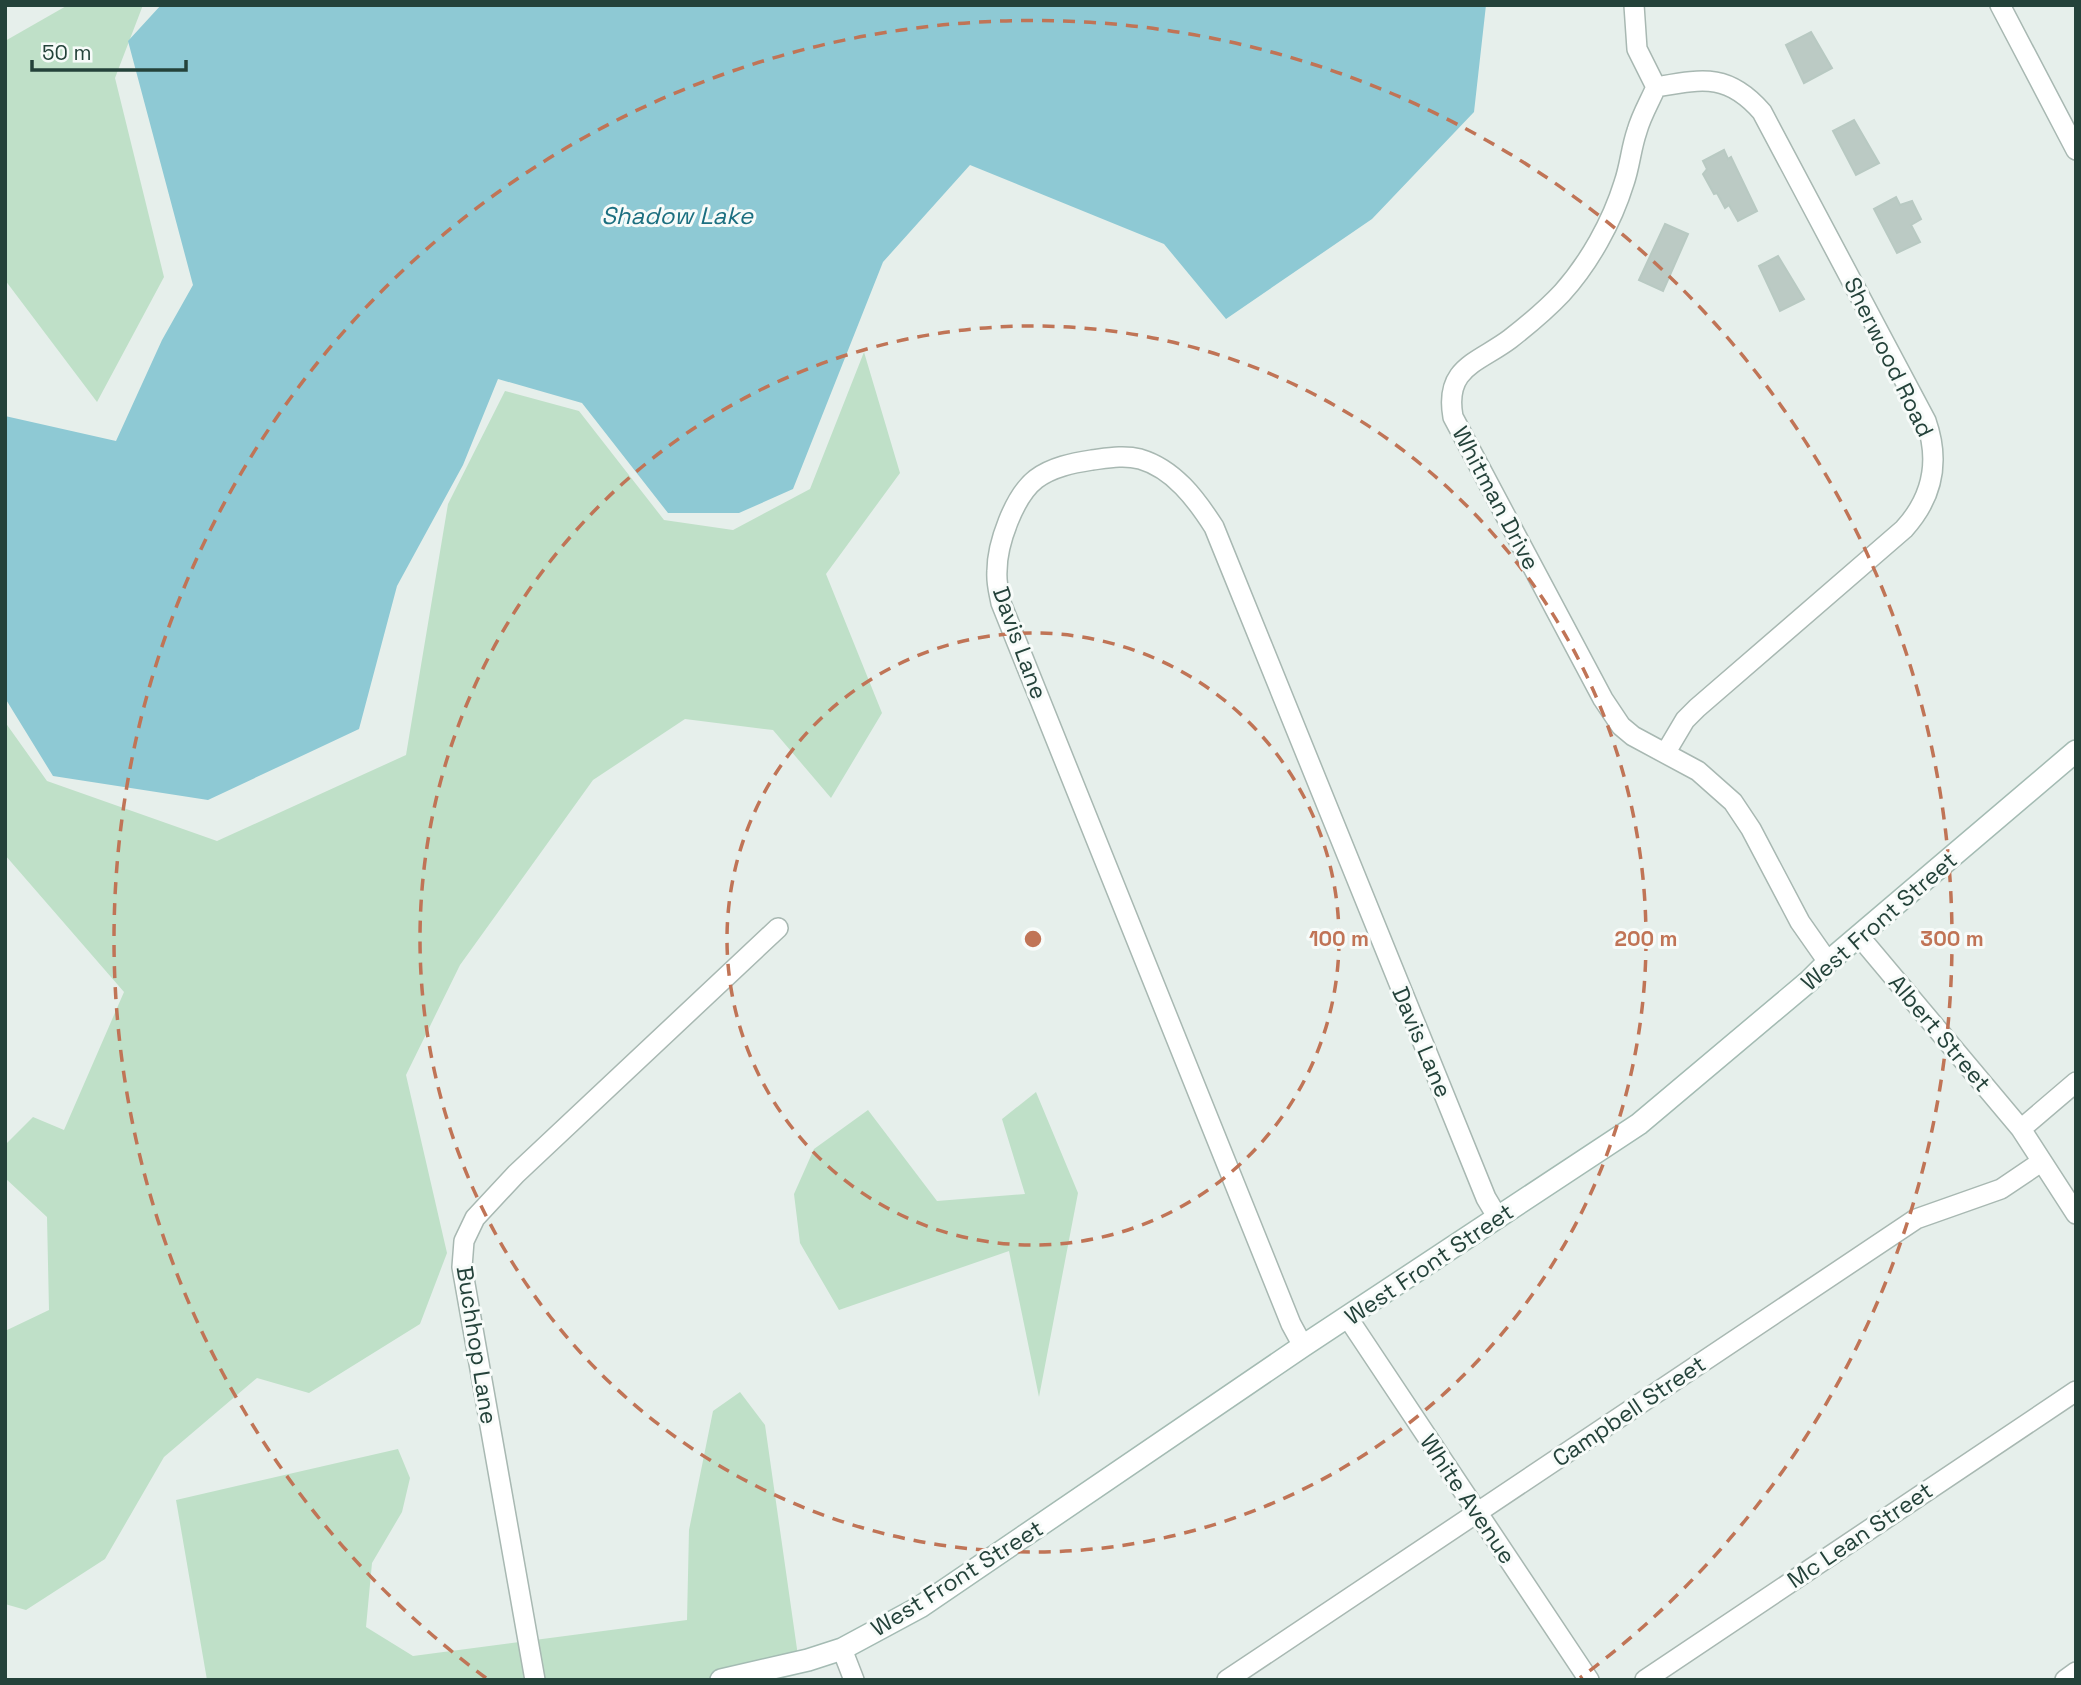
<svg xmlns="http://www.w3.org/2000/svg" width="2081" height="1685" font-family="'Space Grotesk',sans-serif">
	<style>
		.green { fill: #bfe0c8 }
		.water { fill: #8ec9d4 }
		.building { fill: #bbcac4; stroke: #b8c9c2; stroke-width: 2 }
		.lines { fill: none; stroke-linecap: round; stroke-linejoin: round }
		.street-casing { stroke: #a8b8b2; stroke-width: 22 }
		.secondary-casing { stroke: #a4bbb3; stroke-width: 24 }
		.street { stroke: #fff; stroke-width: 19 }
		.secondary { stroke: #fff; stroke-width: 21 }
		.ring { fill: none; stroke: #c07456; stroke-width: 3.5; stroke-dasharray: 12 9 }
		.labels { text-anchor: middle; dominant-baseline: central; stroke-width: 6; stroke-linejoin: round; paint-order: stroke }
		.street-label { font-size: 23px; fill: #24423a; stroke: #f7fbf9 }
		.water-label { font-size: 24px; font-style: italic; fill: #1c6f80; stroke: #f7fbf9 }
		.centre { fill: #c07456; stroke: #f7fbf9; stroke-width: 3.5 }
		.ring-label { font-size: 21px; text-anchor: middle; font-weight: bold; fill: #c07456; stroke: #f7fbf9; stroke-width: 6; stroke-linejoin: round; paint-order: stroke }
	</style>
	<rect width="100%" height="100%" fill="#e6efeb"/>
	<path class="green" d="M68,5H143L115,78L164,277L97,402L5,280V41Z
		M864,352L900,473L826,574L882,713L831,798L773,730L685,719L593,780L460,965L406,1075L447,1253L420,1324L309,1393L257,1378L164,1457L105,1559L26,1610L5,1604V1331L49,1310L47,1217L5,1178V1145L33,1117L64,1130L124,992L5,855V722L47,781L217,841L406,755L448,504L505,391L579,411L664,520L733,530L810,489Z
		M1036,1092L1078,1193L1039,1397L1009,1251L839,1310L800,1243L794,1194L814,1149L868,1110L937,1201L1025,1194L1002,1119Z
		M740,1392L765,1425L799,1663L700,1680H207L176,1500L398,1449L410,1478L402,1512L372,1563L366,1627L413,1656L687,1620L689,1530L713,1411Z"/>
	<path class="water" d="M161,5H1486L1474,112L1372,219L1226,319L1164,244L970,165L883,262L793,489L739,513H668L582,403L498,379L463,465L397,586L359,729L208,800L53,776L5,698V416L116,441L162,340L193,285L128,41Z"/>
	<path class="building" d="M1811,32L1832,68L1804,83L1786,45Z
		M1854,120L1879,163L1856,175L1833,131Z
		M1724,150L1728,159L1731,157L1757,211L1738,221L1729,205L1725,208L1717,193L1714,194L1703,174L1707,169L1703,161Z
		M1896,197L1900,205L1912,201L1921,219L1911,225L1920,242L1897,253L1874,209Z
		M1665,224L1688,234L1663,291L1639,280Z
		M1778,256L1804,299L1780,311L1759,266Z"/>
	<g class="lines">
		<defs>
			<path id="street" d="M1634,5L1637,49L1656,87
				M2000,5L2076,150
				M1656,87C1650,101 1641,116 1637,131C1631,148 1630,166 1624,183C1612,222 1589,263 1562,293C1546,310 1528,325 1510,339C1478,363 1444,367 1453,417L1603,699L1621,726L1633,736L1698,771L1733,802L1751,829L1800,922L1828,962
				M1656,87C1703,79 1728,73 1762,112L1926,421C1940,461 1933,497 1904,529L1697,708L1685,720L1666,752
				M1859,936L2021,1129L2076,1214
				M2021,1129L2076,1082
				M1348,1318L1589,1680
				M1303,1346L1291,1324L1001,603C999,592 996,583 997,571C997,544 1014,496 1036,479C1052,467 1073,463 1092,460C1108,458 1124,455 1140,459C1174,469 1196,499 1214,527L1486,1198L1498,1218
				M842,1649L854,1680
				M535,1680L462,1267L464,1241L475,1218L516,1174L778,928
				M1227,1680L1916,1219L2001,1189L2041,1162
				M1645,1680L2076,1391
				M2065,1680L2076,1672"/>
			<path id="secondary" d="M721,1680L808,1660L842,1649L920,1607L1303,1346L1639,1124L1809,981L1828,962L2076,751"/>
		</defs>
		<use href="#street" class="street-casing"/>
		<use href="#secondary" class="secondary-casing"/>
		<use href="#street" class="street"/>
		<use href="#secondary" class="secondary"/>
	</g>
	<g class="ring">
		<circle cx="1033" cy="939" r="306"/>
		<circle cx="1033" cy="939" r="613"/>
		<path d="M486 1678A919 919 0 1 1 1580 1678"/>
	</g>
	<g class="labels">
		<g class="street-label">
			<text transform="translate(1889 357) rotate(64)">Sherwood Road</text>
			<text transform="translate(1496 498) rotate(62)">Whitman Drive</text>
			<text transform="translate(1020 643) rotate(70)">Davis Lane</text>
			<text transform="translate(1879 921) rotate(-41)">West Front Street</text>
			<text transform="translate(1940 1033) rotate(50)">Albert Street</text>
			<text transform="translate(1422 1042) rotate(67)">Davis Lane</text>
			<text transform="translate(1429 1264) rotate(-34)">West Front Street</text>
			<text transform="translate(477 1345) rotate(81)">Buchhop Lane</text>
			<text transform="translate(1629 1411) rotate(-34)">Campbell Street</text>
			<text transform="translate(1468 1499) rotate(56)">White Avenue</text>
			<text transform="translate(1860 1535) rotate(-34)">Mc Lean Street</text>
			<text transform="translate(957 1578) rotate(-32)">West Front Street</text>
		</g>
		<g class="water-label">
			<text x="677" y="215">Shadow Lake</text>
		</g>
	</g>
	<circle cx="1033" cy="939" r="10" class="centre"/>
	<g class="ring-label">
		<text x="1339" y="946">100 m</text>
		<text x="1646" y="946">200 m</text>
		<text x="1952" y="946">300 m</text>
	</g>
	<rect width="2081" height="1685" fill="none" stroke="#24423a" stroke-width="14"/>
	<path d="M32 60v10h154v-10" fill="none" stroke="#24423a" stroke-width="3.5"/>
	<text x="42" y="60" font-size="21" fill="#24423a" stroke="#f7fbf9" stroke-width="5" paint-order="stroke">50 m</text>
</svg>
